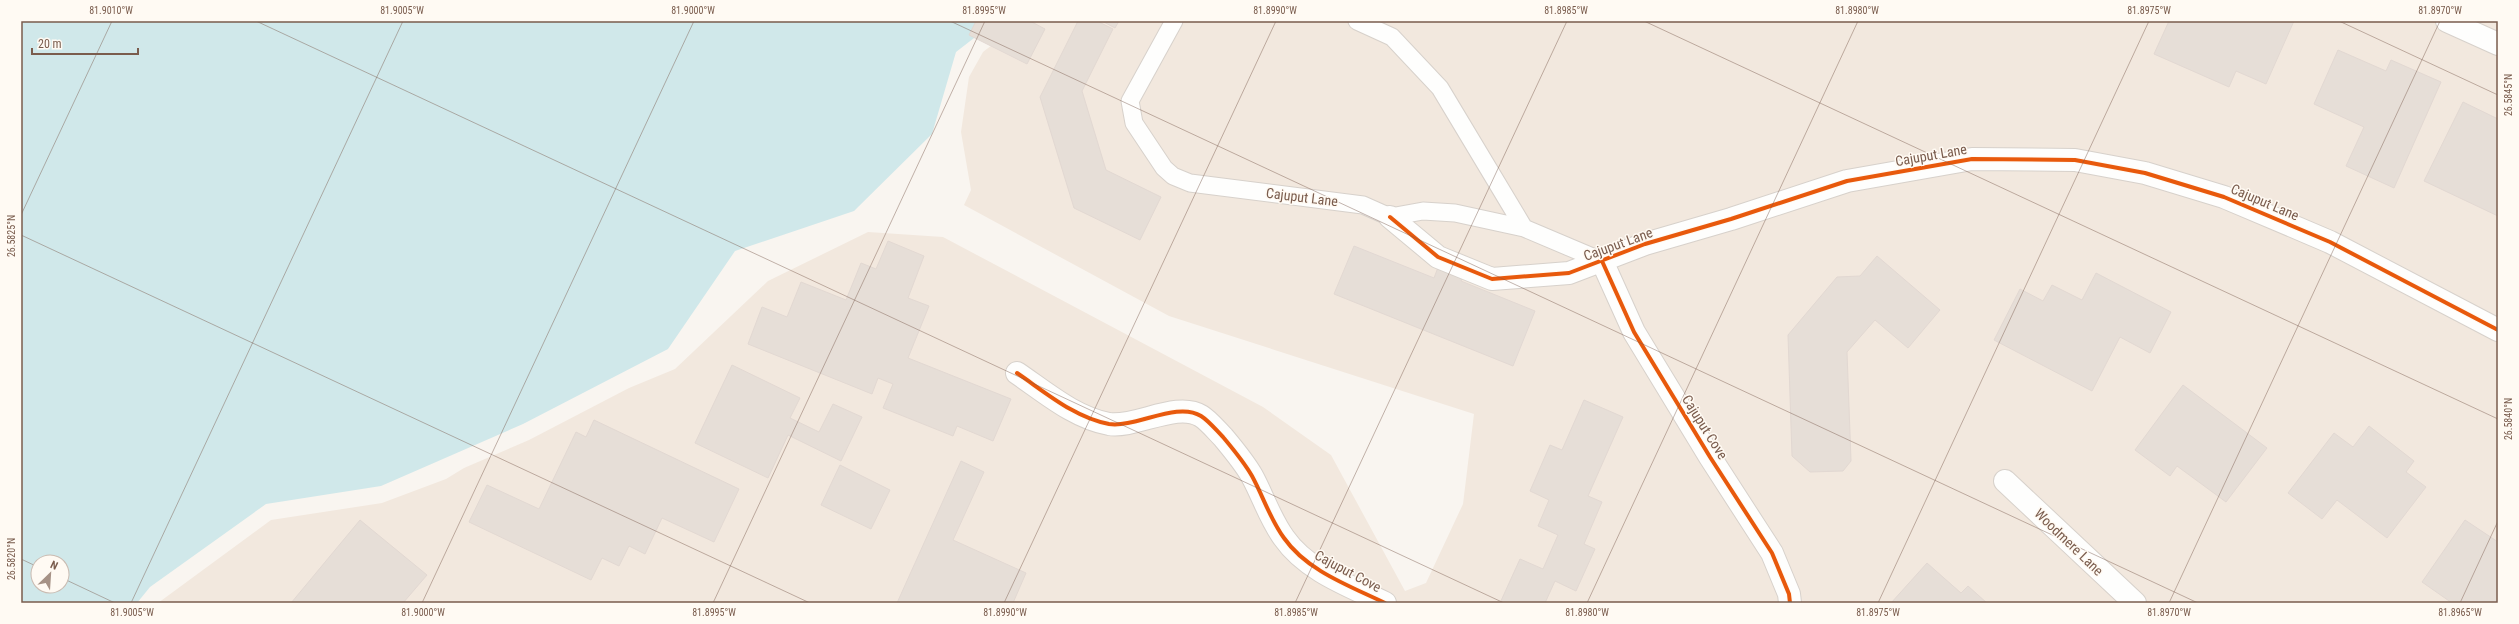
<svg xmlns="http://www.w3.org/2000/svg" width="2519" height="624" font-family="'Roboto Condensed',sans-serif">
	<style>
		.residential { fill: #f2e8de }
		.water { fill: #d0e8ea; fill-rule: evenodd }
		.building { fill: #e6ded7; stroke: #e2d8d2 }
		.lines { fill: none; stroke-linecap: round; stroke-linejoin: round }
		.service-casing { stroke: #d7d1cb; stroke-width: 19 }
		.minor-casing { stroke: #d7d1cb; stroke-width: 24 }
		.service { stroke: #fefefd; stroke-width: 17 }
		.minor { stroke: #fefefd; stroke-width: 22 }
		.cycleway-casing { stroke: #fffaf3; stroke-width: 6 }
		.cycleway { stroke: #e8590c; stroke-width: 4 }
		.ticks { fill: none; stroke: #7a5c4d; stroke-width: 1; stroke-opacity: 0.45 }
		.labels { text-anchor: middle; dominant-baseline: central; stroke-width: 3; stroke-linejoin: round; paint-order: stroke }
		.street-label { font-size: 14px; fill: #7a5c4d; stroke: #fffaf3 }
		.neatline { fill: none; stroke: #7a5c4d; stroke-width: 1.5 }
		.ticks-label { font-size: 10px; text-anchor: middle; fill: #7a5c4d }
	</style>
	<rect width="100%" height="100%" fill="#f9f5f0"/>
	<path class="residential" d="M1023,21H2498V603H158L271,520L382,503L446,479L464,468L529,440L629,388L675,369L768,281L868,232L943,237L1263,407L1331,455L1405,591L1426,583L1463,504L1474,414L1169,316L964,205L971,190L961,132L969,77L983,52Z"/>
	<path class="water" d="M21,21H996L956,52L932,134L854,211L735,251L668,349L523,424L381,486L266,504L150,587L137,603H21ZM38,562H62V586H38Z"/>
	<path class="building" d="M976,21H1030L1045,29L1027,64L969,35Z
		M1078,21H1097L1113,29L1082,91L1106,170L1161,197L1140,240L1074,208L1040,97Z
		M1102,21H1119L1115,28Z
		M2169,21H2294L2266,84L2236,71L2229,87L2154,54Z
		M2338,50L2386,71L2391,60L2441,82L2394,188L2346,166L2364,127L2314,104Z
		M2463,102L2498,119V216L2424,181Z
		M888,241L924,256L908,298L929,306L908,358L1011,399L993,441L957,426L953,436L883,408L893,384L878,378L872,394L748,344L762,307L787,317L801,282L846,300L861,263L876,269Z
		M1354,246L1434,278L1440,262L1465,272L1461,281L1535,311L1513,366L1334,294Z
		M1877,256L1940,310L1908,348L1875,320L1847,352L1851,461L1843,471L1810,472L1792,456L1788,335L1837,277L1860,276Z
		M2096,273L2171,312L2150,353L2120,337L2092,391L1994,340L2020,289L2043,301L2052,285L2082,300Z
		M732,365L800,398L790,418L819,432L833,404L862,417L841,461L788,435L768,478L695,443Z
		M2183,385L2267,448L2226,502L2177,466L2170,476L2135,450Z
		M1584,400L1623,417L1588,496L1602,502L1584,544L1595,549L1576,591L1555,581L1545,603H1500L1520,559L1543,569L1558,535L1538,526L1549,500L1530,491L1550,445L1562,450Z
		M594,420L739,489L714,542L662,518L645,554L629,546L619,566L602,558L591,580L469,522L487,485L539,509L576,432L586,437Z
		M2369,426L2414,461L2406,472L2426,487L2387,538L2337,500L2322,519L2288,493L2334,433L2353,447Z
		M961,461L984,472L953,540L1026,573L1013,603H897Z
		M840,465L890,490L871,529L821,505Z
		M360,520L427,575L403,603H291Z
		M2465,520L2498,542V603H2452L2422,582Z
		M1927,563L1961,593L1968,586L1987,603H1891Z"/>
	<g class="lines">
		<defs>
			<path id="service" d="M1174,21L1130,101L1134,123L1164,168L1173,176L1190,183L1363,205L1390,217L1423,211L1455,213L1524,228
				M1357,21L1392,37L1440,88L1524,228L1602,261"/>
			<path id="minor" d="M2447,21L2498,44
				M1390,217L1438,257L1492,279L1569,273L1645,244L1731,219L1847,181L1972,159L2075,160L2145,173L2224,197L2330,242L2498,330
				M1602,261L1634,332L1710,457L1772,553L1789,594L1790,603
				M1017,373C1045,392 1075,418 1109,424C1136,428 1177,401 1201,416C1209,421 1216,430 1223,437C1233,449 1244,462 1252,476C1263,496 1270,519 1284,538C1307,571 1350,586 1385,603
				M2005,481L2135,603"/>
		</defs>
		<use href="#service" class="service-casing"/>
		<use href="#minor" class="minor-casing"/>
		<use href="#service" class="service"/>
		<use href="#minor" class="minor"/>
		<defs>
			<path id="cycleway" d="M1390,217L1438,257L1492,279L1569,273L1645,244L1731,219L1847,181L1972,159L2075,160L2145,173L2224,197L2330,242L2498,330
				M1602,261L1634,332L1710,457L1772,553L1789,594L1790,603
				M1017,373C1045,392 1075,418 1109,424C1136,428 1177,401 1201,416C1209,421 1216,430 1223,437C1233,449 1244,462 1252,476C1263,496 1270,519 1284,538C1307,571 1350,586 1385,603"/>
		</defs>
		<use href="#cycleway" class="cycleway-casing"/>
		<use href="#cycleway" class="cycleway"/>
	</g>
	<path class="ticks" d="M256,21L1504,603M950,21L2198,603M1644,21L2498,419M2339,21L2498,95M21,215L112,21M21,235L810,603M21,559L38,567M62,578L115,603M131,603L403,21M422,603L694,21M713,603L985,21M1004,603L1276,21M1295,603L1567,21M1587,603L1858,21M1878,603L2149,21M2169,603L2440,21M2460,603L2498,521"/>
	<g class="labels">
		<g class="street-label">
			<text transform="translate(1931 155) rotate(-10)">Cajuput Lane</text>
			<text transform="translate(1302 197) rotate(7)">Cajuput Lane</text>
			<text transform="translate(2265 202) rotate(23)">Cajuput Lane</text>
			<text transform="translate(1618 244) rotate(-20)">Cajuput Lane</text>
			<text transform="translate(1705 427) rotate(58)">Cajuput Cove</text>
			<text transform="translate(2069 542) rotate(44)">Woodmere Lane</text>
			<text transform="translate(1348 571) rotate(28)">Cajuput Cove</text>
		</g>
	</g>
	<rect width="2519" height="624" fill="none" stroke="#fffaf3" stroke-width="44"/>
	<g transform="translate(50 574) rotate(25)"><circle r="19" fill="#fffaf3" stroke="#cabbb1"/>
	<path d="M0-3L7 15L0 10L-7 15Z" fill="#a69286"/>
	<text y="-6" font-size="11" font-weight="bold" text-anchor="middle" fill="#7a5c4d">N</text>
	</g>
	<path d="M32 48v6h106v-6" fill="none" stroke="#7a5c4d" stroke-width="2"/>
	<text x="38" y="48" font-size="12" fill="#7a5c4d" stroke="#fffaf3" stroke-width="3" paint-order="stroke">20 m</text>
	<rect x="22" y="22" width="2475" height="580" class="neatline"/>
	<g class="ticks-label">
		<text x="111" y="14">81.9010°W</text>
		<text x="402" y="14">81.9005°W</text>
		<text x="693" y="14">81.9000°W</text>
		<text x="984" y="14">81.8995°W</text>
		<text x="1275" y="14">81.8990°W</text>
		<text x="1566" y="14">81.8985°W</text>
		<text x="1857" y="14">81.8980°W</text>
		<text x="2149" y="14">81.8975°W</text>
		<text x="2440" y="14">81.8970°W</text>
		<text transform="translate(2508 95) rotate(-90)" y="4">26.5845°N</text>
		<text transform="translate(11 236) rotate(-90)" y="4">26.5825°N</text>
		<text transform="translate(2508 419) rotate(-90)" y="4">26.5840°N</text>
		<text transform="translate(11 559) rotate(-90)" y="4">26.5820°N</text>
		<text x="132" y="616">81.9005°W</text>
		<text x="423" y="616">81.9000°W</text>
		<text x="714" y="616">81.8995°W</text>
		<text x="1005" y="616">81.8990°W</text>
		<text x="1296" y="616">81.8985°W</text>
		<text x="1587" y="616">81.8980°W</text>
		<text x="1878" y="616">81.8975°W</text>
		<text x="2169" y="616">81.8970°W</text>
		<text x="2460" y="616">81.8965°W</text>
	</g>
</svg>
